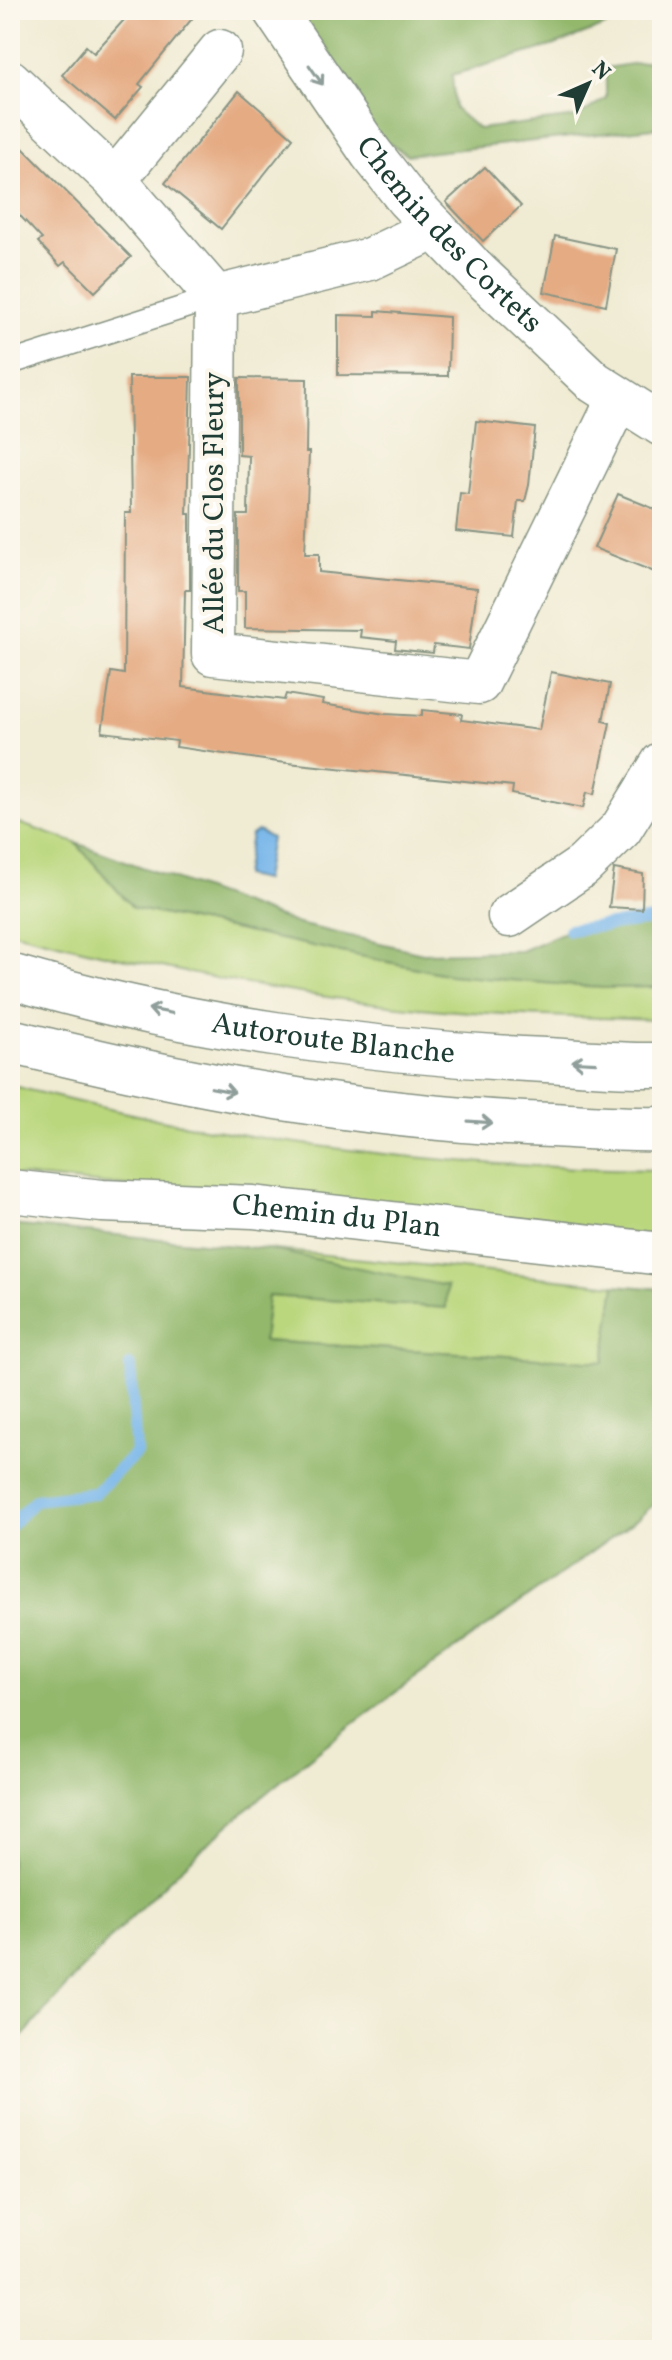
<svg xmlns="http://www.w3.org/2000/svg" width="672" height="2360" font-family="Vollkorn,serif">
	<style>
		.green { fill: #bad77d; stroke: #6c8a58; stroke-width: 2 }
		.forest { fill: #93b86c; stroke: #597a50; stroke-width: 2 }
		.water { fill: #76b5ea; stroke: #4a798f; stroke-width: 2 }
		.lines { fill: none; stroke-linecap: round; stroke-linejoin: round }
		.stream { stroke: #76b5ea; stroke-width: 12 }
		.building { fill: #e5ab83 }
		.lane-casing { stroke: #889484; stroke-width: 25 }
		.street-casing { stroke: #889484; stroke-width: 45 }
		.highway-casing { stroke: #889484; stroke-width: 47 }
		.lane { stroke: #fff; stroke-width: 22 }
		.street { stroke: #fff; stroke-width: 42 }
		.highway { stroke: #fff; stroke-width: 44 }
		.oneway { stroke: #8f9e9a }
		.labels { text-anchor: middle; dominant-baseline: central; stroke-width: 8; stroke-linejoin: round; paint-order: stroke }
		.street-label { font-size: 30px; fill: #1f3d34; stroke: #fbf7ec }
	</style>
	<rect width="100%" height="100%" fill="#fbf7ec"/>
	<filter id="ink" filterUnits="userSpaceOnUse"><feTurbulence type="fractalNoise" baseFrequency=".0125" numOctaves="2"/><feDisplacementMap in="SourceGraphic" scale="16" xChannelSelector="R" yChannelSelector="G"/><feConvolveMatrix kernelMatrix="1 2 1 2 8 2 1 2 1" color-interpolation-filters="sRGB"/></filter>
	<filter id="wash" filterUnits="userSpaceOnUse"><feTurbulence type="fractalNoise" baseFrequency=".006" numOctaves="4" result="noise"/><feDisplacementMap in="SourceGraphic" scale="32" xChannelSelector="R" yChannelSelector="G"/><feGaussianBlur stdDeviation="1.8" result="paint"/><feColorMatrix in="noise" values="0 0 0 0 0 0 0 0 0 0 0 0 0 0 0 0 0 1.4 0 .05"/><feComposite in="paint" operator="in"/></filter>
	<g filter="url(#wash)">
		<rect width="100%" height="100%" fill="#f0ebd3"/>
		<path class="green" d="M10,820L76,843L133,908L450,975L603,988L662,987V1020C568,1017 475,1015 381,1004C256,990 132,962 10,931Z
			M10,1085C221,1141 444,1168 662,1170V1237L10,1175Z
			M267,1249L615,1285L604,1362L263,1341L268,1296L445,1308L447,1287Z"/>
		<path class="forest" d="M287,10H647L558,44L452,75L455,109L478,129L577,117L606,98V68L662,59V127L407,155L376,134Z
			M76,843L298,924L423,953L521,951L569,930L662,919V987L603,988L450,975L133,908Z
			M10,1225L267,1249L447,1286L446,1308L268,1296L263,1341L604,1362L615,1285L662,1289V1497L637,1519C491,1626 335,1727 202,1849C133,1912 69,1981 10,2052Z"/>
		<path class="water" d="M258,831L271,838L264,880L244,876L251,835Z"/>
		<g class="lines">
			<path class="stream" d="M569,930L662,919
				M10,1526L35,1500L95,1493L136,1453L130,1366"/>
		</g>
		<g id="blocks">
			<path class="building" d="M133,10H199L139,84L143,87L115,120L62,75L86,46L94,53Z
				M239,91L293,138L221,229L165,183Z
				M10,135L131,257L95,292L65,262L60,266L38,242L42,239L10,205Z
				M485,167L521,206L483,241L446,202Z
				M555,236L616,249L606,305L544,292Z
				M376,311L449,317L448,376L338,375V315L376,316Z
				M129,377H191L187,514H190V590H185L183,687L284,700L286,694L323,700L322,704L385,714L422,716V710L462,714L461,720L539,730L551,672L610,684L603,721L610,723L595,794L587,792L583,808L512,794L513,786L278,762L176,747L177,741L102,732L111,672L124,674L125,513H131Z
				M239,378L307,379L306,452H309L305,554H319V572L477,588L469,649L434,645L433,653L395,649L396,641L360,637L361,630L245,628V591H238V515H248L249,456L239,455Z
				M476,421L535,428L529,485L525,501H518L514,537L456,531L460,493L468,494Z
				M618,494L662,512V575L594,548Z
				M614,869L643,874L642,909L609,907Z"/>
		</g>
	</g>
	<g filter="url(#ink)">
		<use href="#blocks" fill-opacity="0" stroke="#889484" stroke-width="2"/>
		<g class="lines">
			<defs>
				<path id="lane" d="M10,363L216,297"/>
				<g id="street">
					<path id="s1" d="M274,10L371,153L407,199L477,272L594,382L662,425"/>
					<path d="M10,81L115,180L216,297L370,259L435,228"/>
					<path d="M115,180L220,51"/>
					<path d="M216,297L213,654L479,683L618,399"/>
					<path d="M509,916L583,866L621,829L662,763"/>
					<path id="s2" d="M10,1191L102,1201L253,1207L662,1254"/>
				</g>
				<g id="highway">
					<path id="s3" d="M10,976C179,1027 370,1052 546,1060C584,1062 624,1066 662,1065"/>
					<path d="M10,1041C189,1085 368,1119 552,1125C589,1127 626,1130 662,1129"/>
				</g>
			</defs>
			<use href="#lane" class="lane-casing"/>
			<use href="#street" class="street-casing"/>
			<use href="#highway" class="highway-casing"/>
			<use href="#lane" class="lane"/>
			<use href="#street" class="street"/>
			<use href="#highway" class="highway"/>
		</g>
		<defs><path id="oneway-shaft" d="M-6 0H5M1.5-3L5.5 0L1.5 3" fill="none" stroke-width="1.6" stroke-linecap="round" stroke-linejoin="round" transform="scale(2)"/></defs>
		<g class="oneway">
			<use href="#oneway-shaft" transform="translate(316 75) rotate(55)"/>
			<use href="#oneway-shaft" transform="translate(160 1011) rotate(-169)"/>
			<use href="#oneway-shaft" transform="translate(584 1062) rotate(-177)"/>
			<use href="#oneway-shaft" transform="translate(223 1090) rotate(11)"/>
			<use href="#oneway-shaft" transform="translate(480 1122) rotate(4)"/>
		</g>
	</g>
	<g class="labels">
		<g class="street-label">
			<text stroke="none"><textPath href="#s1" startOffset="286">Chemin des Cortets</textPath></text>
			<text transform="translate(215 503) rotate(-90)">Allée du Clos Fleury</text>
			<text stroke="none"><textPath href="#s3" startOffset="330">Autoroute Blanche</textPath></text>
			<text stroke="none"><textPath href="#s2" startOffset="328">Chemin du Plan</textPath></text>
		</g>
	</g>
	<rect width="672" height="2360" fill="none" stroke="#fbf7ec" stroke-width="40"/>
	<g transform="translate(588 84) rotate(45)" stroke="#fbf7ec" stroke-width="6" paint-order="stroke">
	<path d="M0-6L14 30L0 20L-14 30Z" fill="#1f3d34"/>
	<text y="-12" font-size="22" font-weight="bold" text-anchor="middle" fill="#1f3d34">N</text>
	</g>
</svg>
